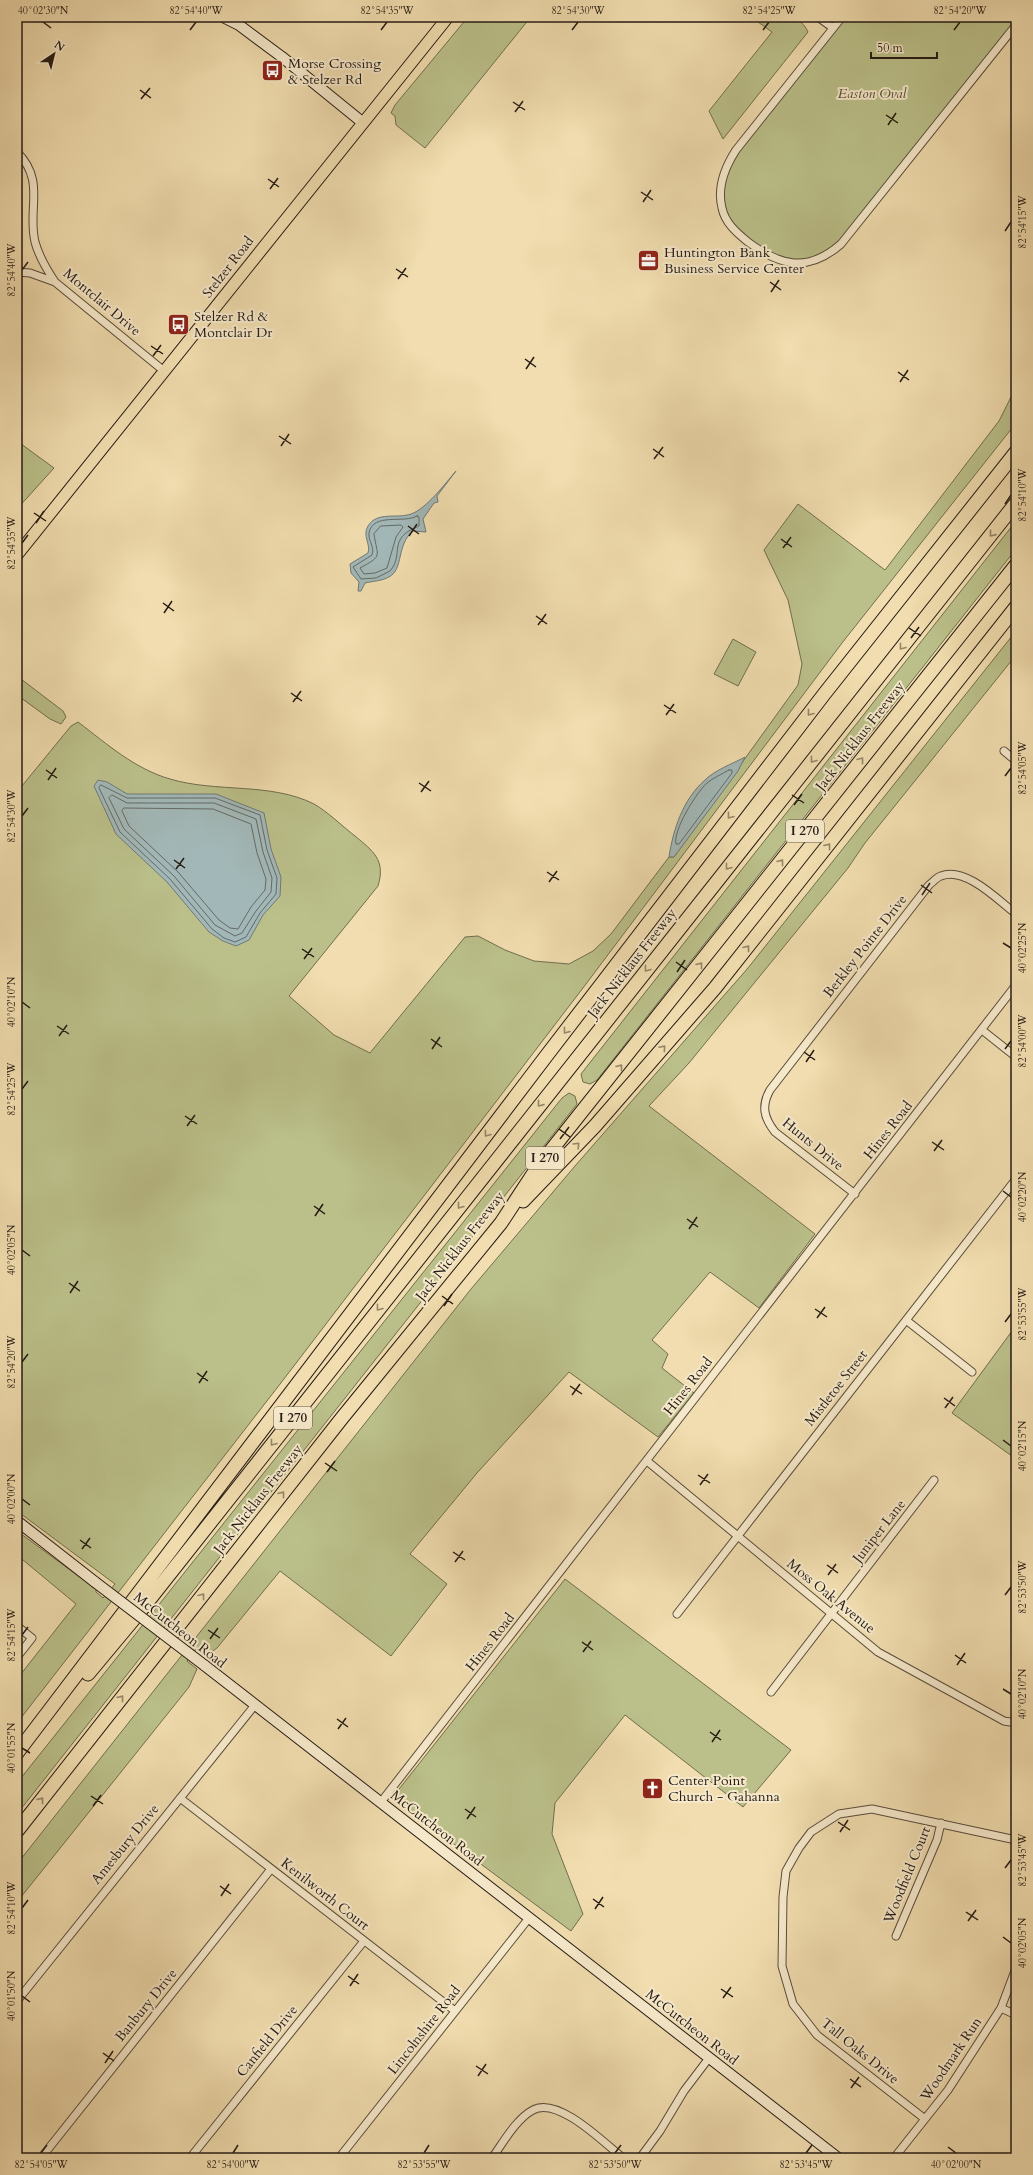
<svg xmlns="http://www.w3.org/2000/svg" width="1033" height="2175" font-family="Cardo,serif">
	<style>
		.green { fill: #bbc08a; stroke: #706e4f }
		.water { fill: #a2b8b8; stroke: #707976 }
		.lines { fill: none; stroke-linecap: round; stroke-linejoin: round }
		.shore { stroke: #646a66; stroke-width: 1 }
		.minor-casing { stroke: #584c3b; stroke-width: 9 }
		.secondary-casing { stroke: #251b14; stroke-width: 12 }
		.primary-casing { stroke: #251b14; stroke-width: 13 }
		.motorway-casing { stroke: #251b14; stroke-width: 15 }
		.minor { stroke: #f6e9cb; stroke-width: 7 }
		.secondary { stroke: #f6e9cb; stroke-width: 10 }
		.primary { stroke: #f1ddaf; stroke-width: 11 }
		.motorway { stroke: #f1ddaf; stroke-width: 13 }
		.secondary-bridge-casing { stroke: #251b14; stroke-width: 12; stroke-linecap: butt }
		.secondary-bridge { stroke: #f6e9cb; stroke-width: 10 }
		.oneway { stroke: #958669 }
		.ticks { fill: none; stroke: #251b14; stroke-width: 1.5 }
		.labels { text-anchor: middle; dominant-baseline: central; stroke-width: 4; stroke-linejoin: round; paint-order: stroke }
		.shield { fill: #f6e9cb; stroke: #64594b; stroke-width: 1 }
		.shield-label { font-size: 13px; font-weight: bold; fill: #251b14 }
		.poi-label { font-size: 14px; fill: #251b14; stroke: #f6e9cb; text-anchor: start }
		.park-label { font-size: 14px; font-style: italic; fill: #524d37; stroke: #f6e9cb }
		.street-label { font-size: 14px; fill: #251b14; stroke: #f6e9cb }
		.neatline { fill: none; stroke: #251b14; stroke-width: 1.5 }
		.ticks-label { font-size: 10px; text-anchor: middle; fill: #251b14 }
	</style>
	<rect width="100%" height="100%" fill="#f1ddaf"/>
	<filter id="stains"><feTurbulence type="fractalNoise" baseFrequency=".005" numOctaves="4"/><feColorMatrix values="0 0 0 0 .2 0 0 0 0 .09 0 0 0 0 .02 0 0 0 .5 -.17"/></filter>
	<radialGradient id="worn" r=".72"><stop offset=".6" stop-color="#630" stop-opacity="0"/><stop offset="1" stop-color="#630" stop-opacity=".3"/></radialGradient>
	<path class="green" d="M468,17H538L535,22L530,18L425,148L396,125L395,116L391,113L395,105Z
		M751,17C770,17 799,10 808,32L723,139L709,111L772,32Z
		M842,17H1016V25L841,244L817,260H776L728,222L721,195L729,162Z
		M1016,387V423L842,643L586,984L277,1388L17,1723V1679L76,1604L17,1555V1531L96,1589V1592L103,1598L115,1584L17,1511V792L71,726L78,722C107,744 135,769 170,779C217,793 270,782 314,804C328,812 342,826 355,836C373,851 386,860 378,886L289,996L334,1035L370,1053L465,937L478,936L505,950L534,961L569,964L593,951L611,934L669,857H674L798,685L802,664L788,600L764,550L798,504L885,570L999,421Z
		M17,441L54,468L17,509Z
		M1016,521V549L597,1080L590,1084L583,1082L581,1074Z
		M1016,631V655L865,843L848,868L689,1063L649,1106L815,1234L759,1308L710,1272L652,1340L668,1354L662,1368L694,1393L658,1437L569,1372L477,1473L410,1554L447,1584L391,1656L280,1571L217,1648L207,1655L197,1648L187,1661L197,1669L189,1687L17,1902V1864L471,1289L575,1166L748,968Z
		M733,639L756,652L738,686L714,674Z
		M17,676L63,711L66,717L61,724L50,719L17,695Z
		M569,1093L575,1096L577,1104L17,1814V1783L562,1098Z
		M1012,1331L1016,1335V1459L952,1413Z
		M565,1579L791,1750L743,1807L625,1715L555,1803L552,1834L583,1914L571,1931L392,1798Z"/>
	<path class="water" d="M456,471L437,496L438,502L434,503L423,519L426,532L413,531C396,545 404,569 389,577C382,581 373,581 365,583L361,591H358L359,582L351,573L350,564L368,553C371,544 362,536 368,526C377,511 397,519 411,514C426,509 445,484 456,471Z
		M745,757L738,771L674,857H669C673,830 683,799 705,780C715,770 732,764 745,757Z
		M98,780L107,782L127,794H216L264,813L271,849L281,877L280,896L263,915L249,940L236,946L223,941L209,932L167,882L116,834L94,786Z"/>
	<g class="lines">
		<path class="shore" d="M417,516L419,517V526C386,539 405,554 390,571L376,578L361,579L353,567L372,555C375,547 368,541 369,533C373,512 404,524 417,516Z
			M381,526L401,525L403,527L396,537L387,568L375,573L364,574L360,568C384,555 377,557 374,534Z
			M729,770H732V773L679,844H676C673,830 696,793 707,783C713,778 722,774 729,770Z
			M101,785L127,798H215L260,815L267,850L277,878L276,894L260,913L246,937L235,942L224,938L212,929L170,879L120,832L99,788Z
			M112,795L127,803H214L256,819L263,852L272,878L271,892L256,911L242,933L235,936L215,925L174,876L124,829L109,798Z
			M124,808L213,809L251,824L257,853L266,879L265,890L251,907L238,929L230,928L219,920L178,872L129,826L122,811Z"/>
		<defs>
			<path id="minor" d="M818,17L833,28
				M842,17L736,150C725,167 717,188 722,208C725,223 737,233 748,242C780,266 808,273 841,244L1016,25
				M17,152C46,181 27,209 35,242C39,257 47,270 55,282L164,371
				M17,272L30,273L55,282
				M1004,751L1016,761
				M982,1030L1016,1057
				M855,1194L775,1132C764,1118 761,1106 770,1090L929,885C933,882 937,877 941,876C965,866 998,900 1016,914
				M906,1320L972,1372
				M647,1461L878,1652L1004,1721L1016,1723
				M677,1614L1016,1179
				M17,1626L32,1638L17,1657
				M771,1692L934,1480
				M180,1798L455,2011
				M381,1802L1016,985
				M896,1936L937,1840L941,1823
				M17,2001L255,1705
				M1001,2008L1016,2015
				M925,2119L817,2035L793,2004L782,1966L783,1897L786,1871L799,1848L811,1832L839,1814L872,1809L1016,1840
				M41,2158L271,1869
				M190,2158L364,1941
				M339,2158L529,1918
				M492,2158C503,2143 516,2119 533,2110C558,2096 604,2143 623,2158
				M640,2158L660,2131L684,2091L709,2058
				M894,2158L948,2090L1001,2008L1016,1968"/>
			<path id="secondary" d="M223,17L239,25L282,57L362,122
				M17,1521L95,1582
				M204,1665L838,2158"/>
			<path id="primary" d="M17,555L448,17"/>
			<path id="motorway" d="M523,1201L595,1126L715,988L1016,607
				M88,1674L138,1614L1016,503
				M17,1753L547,1055L825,693L1016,452
				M17,1831L342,1418L501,1223L537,1168L1016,565"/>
		</defs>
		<use href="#minor" class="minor-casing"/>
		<use href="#secondary" class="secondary-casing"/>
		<use href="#primary" class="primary-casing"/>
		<use href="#motorway" class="motorway-casing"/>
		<use href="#minor" class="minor"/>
		<use href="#secondary" class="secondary"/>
		<use href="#primary" class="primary"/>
		<use href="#motorway" class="motorway"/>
		<defs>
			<path id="secondary-bridge" d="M95,1582L204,1665"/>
		</defs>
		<use href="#secondary-bridge" class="secondary-bridge-casing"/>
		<use href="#secondary-bridge" class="secondary-bridge"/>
	</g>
	<defs><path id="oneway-chevron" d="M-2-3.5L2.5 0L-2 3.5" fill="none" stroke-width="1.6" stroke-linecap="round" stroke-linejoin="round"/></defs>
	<g class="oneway">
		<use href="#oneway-chevron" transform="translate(992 534) rotate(129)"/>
		<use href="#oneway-chevron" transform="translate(902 647) rotate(128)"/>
		<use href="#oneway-chevron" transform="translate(810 713) rotate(128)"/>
		<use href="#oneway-chevron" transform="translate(813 760) rotate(128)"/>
		<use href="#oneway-chevron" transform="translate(861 760) rotate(-52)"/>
		<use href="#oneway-chevron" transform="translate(730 816) rotate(128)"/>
		<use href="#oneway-chevron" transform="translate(828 846) rotate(-52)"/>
		<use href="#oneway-chevron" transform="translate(781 862) rotate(-52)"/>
		<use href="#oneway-chevron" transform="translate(728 867) rotate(128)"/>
		<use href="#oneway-chevron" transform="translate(747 948) rotate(-52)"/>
		<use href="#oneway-chevron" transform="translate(700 965) rotate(-52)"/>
		<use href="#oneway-chevron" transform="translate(647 969) rotate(128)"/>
		<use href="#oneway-chevron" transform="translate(566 1031) rotate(128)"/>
		<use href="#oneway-chevron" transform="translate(663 1048) rotate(-49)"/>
		<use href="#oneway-chevron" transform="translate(620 1067) rotate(-52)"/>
		<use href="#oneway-chevron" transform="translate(540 1104) rotate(129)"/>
		<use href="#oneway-chevron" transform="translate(487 1134) rotate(127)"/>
		<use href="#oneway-chevron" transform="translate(577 1145) rotate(-46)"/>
		<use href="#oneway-chevron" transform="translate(460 1206) rotate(128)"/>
		<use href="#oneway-chevron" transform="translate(379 1308) rotate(128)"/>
		<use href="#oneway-chevron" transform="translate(273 1443) rotate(128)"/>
		<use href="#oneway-chevron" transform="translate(282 1494) rotate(-52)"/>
		<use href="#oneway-chevron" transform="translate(202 1596) rotate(-52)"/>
		<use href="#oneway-chevron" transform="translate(121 1698) rotate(-52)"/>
		<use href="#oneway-chevron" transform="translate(41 1800) rotate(-52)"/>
	</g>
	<path class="ticks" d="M43,22L51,28M190,30L196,22M381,30L387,22M572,30L578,22M763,30L769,22M954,30L960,22M140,90L151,98M141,99L150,88M513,102L525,110M515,112L523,101M886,115L898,123M888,125L896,113M268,179L279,187M270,189L278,178M641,192L653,200M643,202L651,190M1005,231L1011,222M396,269L408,277M22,270L28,262M398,279L406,268M770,282L781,290M771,292L779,280M151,346L163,354M153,356L161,345M525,359L536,367M526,369L534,357M898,372L909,380M900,382L908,370M279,436L291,444M281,446L289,434M653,449L664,457M654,459L663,447M1005,504L1011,495M34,513L46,521M36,523L44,511M408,526L419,534M409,536L417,524M781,539L792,547M22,543L28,535M783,548L791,537M163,603L174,611M164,613L172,601M536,616L547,624M538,625L546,614M909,628L921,636M911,638L919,627M291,693L302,701M293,702L301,691M664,705L676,713M666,715L674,704M46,770L57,778M1005,776L1011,768M48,780L56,768M419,783L431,791M421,792L429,781M792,795L804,803M794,805L802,794M22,816L28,808M174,860L185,868M176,869L184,858M547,872L559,880M549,882L557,871M921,885L932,893M922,895L930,883M1003,943L1011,948M302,949L314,957M304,959L312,948M676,962L687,970M677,972L685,960M22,1002L30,1008M57,1026L69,1034M59,1036L67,1025M431,1039L442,1047M432,1049L440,1037M1005,1049L1011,1041M804,1052L815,1060M806,1062L814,1050M22,1089L28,1081M185,1116L197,1124M187,1126L195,1115M559,1129L570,1137M560,1139L569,1127M932,1142L944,1150M934,1151L942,1140M1003,1191L1011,1197M314,1206L325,1214M315,1216L323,1204M687,1219L698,1227M689,1229L697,1217M22,1250L30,1256M69,1283L80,1291M70,1293L78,1281M442,1296L453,1304M444,1306L452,1294M815,1309L827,1317M817,1318L825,1307M1005,1322L1011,1314M22,1362L28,1354M197,1373L208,1381M199,1383L207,1371M570,1386L582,1394M572,1395L580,1384M944,1398L955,1406M945,1408L953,1397M1003,1440L1011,1446M325,1463L337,1471M327,1472L335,1461M698,1475L710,1483M700,1485L708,1474M22,1499L30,1505M80,1540L91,1548M82,1549L90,1538M453,1552L465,1560M455,1562L463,1551M827,1565L838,1573M828,1575L836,1564M1005,1595L1011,1587M208,1630L220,1638M22,1635L28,1627M210,1639L218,1628M582,1642L593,1650M583,1652L591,1641M955,1655L966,1663M957,1665L965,1653M1003,1689L1011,1694M337,1719L348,1727M338,1729L346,1718M710,1732L721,1740M712,1742L720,1730M22,1748L30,1753M91,1796L103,1804M93,1806L101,1795M465,1809L476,1817M467,1819L475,1807M838,1822L850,1830M840,1832L848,1820M1005,1868L1011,1860M220,1886L231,1894M221,1896L229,1884M593,1899L604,1907M22,1908L28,1900M595,1909L603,1897M966,1912L978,1920M968,1921L976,1910M1003,1937L1011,1943M348,1976L359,1984M350,1986L358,1974M721,1989L733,1997M22,1996L30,2002M723,1998L731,1987M103,2053L114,2061M105,2063L113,2051M476,2066L488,2074M478,2076L486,2064M850,2079L861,2087M851,2088L859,2077M948,2147L956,2153M41,2153L47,2145M233,2153L238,2145M424,2153L429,2145M615,2153L621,2145M806,2153L812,2145"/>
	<defs>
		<symbol id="bus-square" viewBox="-11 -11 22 22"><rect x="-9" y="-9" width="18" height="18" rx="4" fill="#8f2418" stroke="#f6e9cb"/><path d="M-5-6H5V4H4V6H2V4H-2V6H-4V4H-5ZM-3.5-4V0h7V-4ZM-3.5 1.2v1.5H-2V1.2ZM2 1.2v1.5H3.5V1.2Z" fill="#fff"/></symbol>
		<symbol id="office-square" viewBox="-11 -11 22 22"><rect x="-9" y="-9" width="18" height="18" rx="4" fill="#8f2418" stroke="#f6e9cb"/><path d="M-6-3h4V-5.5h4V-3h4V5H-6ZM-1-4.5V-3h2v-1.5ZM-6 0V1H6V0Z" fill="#fff"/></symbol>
		<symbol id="church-square" viewBox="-11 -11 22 22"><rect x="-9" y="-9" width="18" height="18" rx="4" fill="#8f2418" stroke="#f6e9cb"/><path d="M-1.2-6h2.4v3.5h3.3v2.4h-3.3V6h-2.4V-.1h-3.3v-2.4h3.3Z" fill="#fff"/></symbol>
	</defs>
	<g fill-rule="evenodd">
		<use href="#bus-square" x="260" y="58" width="25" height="25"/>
		<use href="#office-square" x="636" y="248" width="25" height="25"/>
		<use href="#bus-square" x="166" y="312" width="25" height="25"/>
		<use href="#church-square" x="640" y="1776" width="25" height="25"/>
	</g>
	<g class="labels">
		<g class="shield">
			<rect x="786" y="820" width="38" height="22" rx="3"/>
			<rect x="526" y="1147" width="38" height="22" rx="3"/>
			<rect x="274" y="1407" width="38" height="22" rx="3"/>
		</g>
		<g class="shield-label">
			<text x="805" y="831">I 270</text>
			<text x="545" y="1158">I 270</text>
			<text x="293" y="1418">I 270</text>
		</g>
		<g class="poi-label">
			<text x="288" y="63">Morse Crossing<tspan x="288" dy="16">&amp; Stelzer Rd</tspan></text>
			<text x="664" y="252">Huntington Bank<tspan x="664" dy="16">Business Service Center</tspan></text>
			<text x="194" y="316">Stelzer Rd &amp;<tspan x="194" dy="16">Montclair Dr</tspan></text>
			<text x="668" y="1780">Center Point<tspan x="668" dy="16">Church - Gahanna</tspan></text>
		</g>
		<g class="park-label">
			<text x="872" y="93">Easton Oval</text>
		</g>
		<g class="street-label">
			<text transform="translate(228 267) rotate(-52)">Stelzer Road</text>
			<text transform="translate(102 302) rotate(40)">Montclair Drive</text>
			<text transform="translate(860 736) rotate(-52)">Jack Nicklaus Freeway</text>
			<text transform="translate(865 946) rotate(-52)">Berkley Pointe Drive</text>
			<text transform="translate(632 963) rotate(-52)">Jack Nicklaus Freeway</text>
			<text transform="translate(888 1130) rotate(-52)">Hines Road</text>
			<text transform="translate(813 1144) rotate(39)">Hunts Drive</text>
			<text transform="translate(460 1246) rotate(-52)">Jack Nicklaus Freeway</text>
			<text transform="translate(688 1386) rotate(-52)">Hines Road</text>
			<text transform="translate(836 1388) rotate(-52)">Mistletoe Street</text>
			<text transform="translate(258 1499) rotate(-52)">Jack Nicklaus Freeway</text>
			<text transform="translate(879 1531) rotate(-52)">Juniper Lane</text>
			<text transform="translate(831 1596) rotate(39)">Moss Oak Avenue</text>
			<text transform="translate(180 1630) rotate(38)">McCutcheon Road</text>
			<text transform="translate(490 1642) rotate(-52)">Hines Road</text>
			<text transform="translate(437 1828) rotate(38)">McCutcheon Road</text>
			<text transform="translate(125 1844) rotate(-51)">Amesbury Drive</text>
			<text transform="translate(907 1875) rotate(-68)">Woodfield Court</text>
			<text transform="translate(325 1894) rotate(38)">Kenilworth Court</text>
			<text transform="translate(146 2005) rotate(-51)">Banbury Drive</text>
			<text transform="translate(692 2027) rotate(38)">McCutcheon Road</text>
			<text transform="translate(424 2030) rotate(-52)">Lincolnshire Road</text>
			<text transform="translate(267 2041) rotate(-51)">Canfield Drive</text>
			<text transform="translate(860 2051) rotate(39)">Tall Oaks Drive</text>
			<text transform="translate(951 2059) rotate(-56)">Woodmark Run</text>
		</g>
	</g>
	<rect width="1033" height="2175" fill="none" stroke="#f1ddaf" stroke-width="44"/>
	<g transform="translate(54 54) rotate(35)" stroke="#f6e9cb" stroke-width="3" paint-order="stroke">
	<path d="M0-3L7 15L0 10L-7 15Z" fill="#251b14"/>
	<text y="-6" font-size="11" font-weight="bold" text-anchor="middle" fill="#251b14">N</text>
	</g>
	<path d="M871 52v6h66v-6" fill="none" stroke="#251b14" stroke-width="2"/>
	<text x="877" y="52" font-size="12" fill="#251b14" stroke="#f6e9cb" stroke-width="3" paint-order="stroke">50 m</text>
	<rect x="22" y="22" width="989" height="2131" class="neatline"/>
	<g class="ticks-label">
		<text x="43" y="14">40°02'30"N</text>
		<text x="196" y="14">82°54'40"W</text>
		<text x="387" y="14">82°54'35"W</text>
		<text x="578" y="14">82°54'30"W</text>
		<text x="769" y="14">82°54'25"W</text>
		<text x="960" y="14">82°54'20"W</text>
		<text transform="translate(1022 222) rotate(-90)" y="4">82°54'15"W</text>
		<text transform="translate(11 270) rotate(-90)" y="4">82°54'40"W</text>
		<text transform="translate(1022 495) rotate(-90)" y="4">82°54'10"W</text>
		<text transform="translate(11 543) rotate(-90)" y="4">82°54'35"W</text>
		<text transform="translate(1022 768) rotate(-90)" y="4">82°54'05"W</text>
		<text transform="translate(11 816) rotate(-90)" y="4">82°54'30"W</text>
		<text transform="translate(1022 948) rotate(-90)" y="4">40°02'25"N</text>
		<text transform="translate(11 1002) rotate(-90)" y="4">40°02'10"N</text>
		<text transform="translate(1022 1041) rotate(-90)" y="4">82°54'00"W</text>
		<text transform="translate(11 1089) rotate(-90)" y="4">82°54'25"W</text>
		<text transform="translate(1022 1197) rotate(-90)" y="4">40°02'20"N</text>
		<text transform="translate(11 1250) rotate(-90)" y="4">40°02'05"N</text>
		<text transform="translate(1022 1314) rotate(-90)" y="4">82°53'55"W</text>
		<text transform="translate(11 1362) rotate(-90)" y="4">82°54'20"W</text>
		<text transform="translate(1022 1446) rotate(-90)" y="4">40°02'15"N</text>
		<text transform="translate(11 1499) rotate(-90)" y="4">40°02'00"N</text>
		<text transform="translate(1022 1587) rotate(-90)" y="4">82°53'50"W</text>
		<text transform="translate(11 1635) rotate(-90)" y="4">82°54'15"W</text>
		<text transform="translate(1022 1694) rotate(-90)" y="4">40°02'10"N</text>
		<text transform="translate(11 1748) rotate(-90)" y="4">40°01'55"N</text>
		<text transform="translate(1022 1860) rotate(-90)" y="4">82°53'45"W</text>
		<text transform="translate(11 1908) rotate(-90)" y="4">82°54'10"W</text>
		<text transform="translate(1022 1943) rotate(-90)" y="4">40°02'05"N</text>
		<text transform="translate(11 1996) rotate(-90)" y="4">40°01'50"N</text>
		<text x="41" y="2168">82°54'05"W</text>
		<text x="233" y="2168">82°54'00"W</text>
		<text x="424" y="2168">82°53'55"W</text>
		<text x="615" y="2168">82°53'50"W</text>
		<text x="806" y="2168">82°53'45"W</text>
		<text x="956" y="2168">40°02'00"N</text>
	</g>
	<rect width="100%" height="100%" filter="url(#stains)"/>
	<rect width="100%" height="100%" fill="url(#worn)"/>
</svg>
